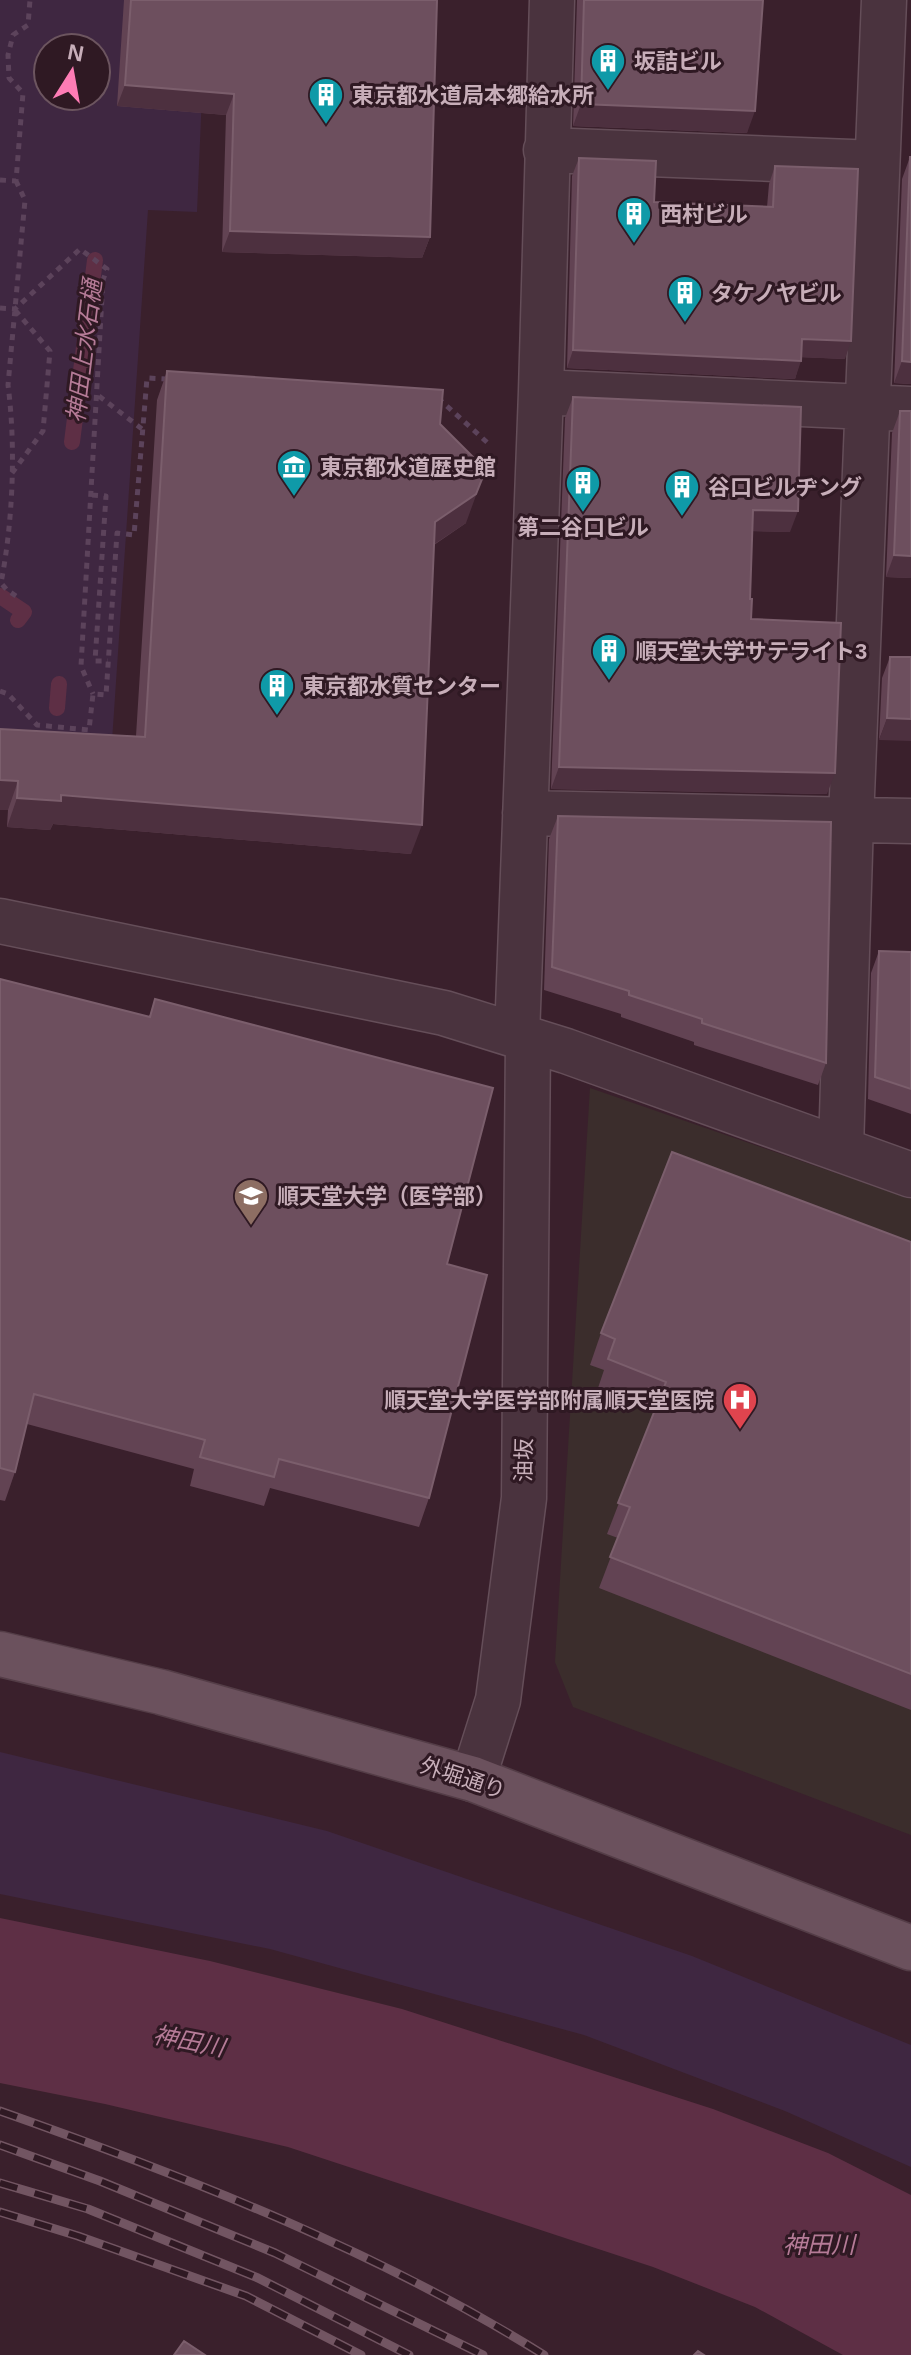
<svg xmlns="http://www.w3.org/2000/svg" width="911" height="2355" font-family="Helvetica,'Noto Sans JP',sans-serif">
	<style>
		.medical { fill: #3b2d2c }
		.green { fill: #3f2741; fill-rule: evenodd }
		.water { fill: #5e2f45 }
		.lines { fill: none; stroke-linecap: round; stroke-linejoin: round }
		.stream { stroke: #5e2f45; stroke-width: 16 }
		.minor-casing { stroke: #654e59; stroke-width: 47 }
		.major-casing { stroke: #543d47; stroke-width: 47 }
		.path { stroke: #5c435b; stroke-width: 5; stroke-dasharray: 6 6; stroke-linecap: butt }
		.minor { stroke: #4a333e; stroke-width: 44 }
		.major { stroke: #6b515d; stroke-width: 44 }
		.rail-casing { stroke: #725562; stroke-width: 9 }
		.rail { stroke: #2f1923; stroke-width: 6; stroke-dasharray: 18; stroke-linecap: butt }
		.wall { fill: #624353 }
		.shaded-wall { fill: #4d303f }
		.building { fill: #6d4f5e; stroke: #7b5e6c; stroke-width: 2 }
		.labels { text-anchor: middle; dominant-baseline: central; stroke-width: 6; stroke-linejoin: round; paint-order: stroke }
		.poi-label { font-size: 22px; font-weight: bold; fill: #c7aeb9; stroke: #2f1923; text-anchor: start }
		.street-label { font-size: 22px; fill: #c7aeb9; stroke: #2f1923 }
		.water-label { font-size: 24px; font-style: italic; fill: #b57b97; stroke: #2f1923 }
	</style>
	<rect width="100%" height="100%" fill="#3a202c"/>
	<path class="medical" d="M590,1088L911,1199V1835L573,1707L555,1662Z"/>
	<path class="green" d="M0,0H206L197,212L148,210L112,741L0,732ZM48,48H96V96H48Z
		M0,1752L327,1831L692,1956L911,2045V2167L785,2111L584,2035L270,1949L0,1894Z"/>
	<path class="water" d="M0,1918L210,1961L402,2009L713,2109L828,2153L911,2195V2355H843L755,2307L653,2267L288,2147L105,2104L0,2083Z"/>
	<g class="lines">
		<path class="stream" d="M72,442L95,260
			M0,596L24,612L18,620
			M57,708L59,684"/>
		<defs>
			<path id="minor" d="M546,150L877,163
				M541,392L911,409
				M525,813L911,821
				M0,921L444,1013L566,1051L911,1175
				M517,1035L541,392L552,0
				M841,1149L851,820L884,0
				M473,1779L498,1700L524,1498L528,1039"/>
			<path id="major" d="M0,1654L161,1692L473,1779L911,1948"/>
		</defs>
		<use href="#minor" class="minor-casing"/>
		<use href="#major" class="major-casing"/>
		<path class="path" d="M0,180L16,181L23,93L9,78L8,55L13,35L28,25L30,0
			M0,308L15,309L80,249L107,269L103,280L81,666L93,694
			M99,396L142,429
			M438,398L490,445
			M12,473L43,431L50,351L15,310
			M92,495L106,496L95,661H108
			M16,596L7,590L1,583C13,521 16,447 8,385L25,200L16,181
			M0,691L8,694L37,725L89,730L93,694L106,695L117,533L134,535L147,378L169,379"/>
		<use href="#minor" class="minor"/>
		<use href="#major" class="major"/>
		<defs>
			<path id="rail" d="M0,2111C187,2177 376,2250 544,2355
				M0,2145L100,2181L275,2253L483,2355
				M0,2183L88,2209L258,2278L409,2355
				M0,2212L78,2236L246,2296L361,2355"/>
		</defs>
		<use href="#rail" class="rail-casing"/>
		<use href="#rail" class="rail"/>
	</g>
	<path class="wall" d="M124,0H437L430,237L422,258L222,252L226,115L117,106Z
		M577,0H763L747,133L573,126Z
		M910,157L911,384L894,383L902,179Z
		M579,158L654,202L767,207L769,184L775,166L845,359L801,357L795,379L567,368L572,176Z
		M167,371L440,424L466,523L434,545L411,854L53,824L50,830L7,827L8,810L0,729L136,736L157,400Z
		M573,397L790,532L752,531L750,599L751,619L827,794L551,789L565,418Z
		M900,411L911,578L886,577L892,433Z
		M890,657H911L879,740L882,678Z
		M558,816L826,1063L818,1085L694,1045V1042L621,1017V1014L544,990L549,839Z
		M879,951L911,952V1114L868,1099L871,973Z
		M0,979L149,1017L155,999L447,1264L429,1498L419,1527L270,1488L264,1506L190,1486L194,1469L27,1424L15,1472L5,1501L0,1500Z
		M911,1242V1710L599,1588L618,1538L607,1534L654,1412L597,1391L604,1370L590,1365L601,1333Z"/>
	<path class="shaded-wall" d="M125,85L234,94L226,115L117,106Z
		M581,104L755,111L747,133L573,126Z
		M230,231L430,237L422,258L222,252Z
		M802,339L851,341L845,359L795,357Z
		M573,350L801,361L795,379L567,368Z
		M902,361L911,362V384L894,383Z
		M482,479L466,523L424,551L435,522Z
		M753,510L798,511L790,532L745,531Z
		M894,555L911,556V578L886,577Z
		M887,718L911,719V741L879,740Z
		M559,767L835,773L827,794L551,789Z
		M0,780L18,781L8,810H0Z
		M61,795L422,825L411,854L53,824L50,830L7,827L17,798Z"/>
	<path class="building" d="M131,0H437L430,237L230,231L234,94L125,85Z
		M584,0H763L755,111L581,104Z
		M910,157H911V362L902,361Z
		M579,158L656,161L654,202L773,207L775,166L858,169L851,341L802,339L801,361L573,350Z
		M167,371L443,390L440,424L480,464L482,479L476,494L435,522L422,825L61,795V801L17,798L18,781L0,780V729L145,737Z
		M573,397L801,407L798,511L753,510L750,599H752L751,619L841,623L835,773L559,767Z
		M900,411H911V556L894,555Z
		M890,657H911V719L887,718Z
		M558,816L831,822L826,1063L702,1023V1019L629,995V991L552,967Z
		M879,951L911,952V1089L875,1077Z
		M0,979L150,1017L155,999L493,1088L447,1264L487,1275L429,1498L279,1459L274,1477L200,1457L205,1440L34,1394L15,1472L0,1468Z
		M672,1152L911,1242V1674L610,1557L630,1507L618,1503L666,1382L608,1359L615,1339L601,1333Z
		M184,2341L205,2355H174Z
		M698,2351L704,2355H694Z"/>
	<defs>
		<symbol id="building-pin" viewBox="-11 -11 22 30"><path d="M0 17L-7.5 6A9.5 9.5 0 1 1 7.5 6Z" fill="#0f9aa8" stroke="#2f1923"/><path d="M-4-6H4V6H1V3H-1V6H-4ZM-2.5-4.3h1.7v1.8h-1.7ZM.8-4.3h1.7v1.8H.8ZM-2.5-1h1.7V.8h-1.7ZM.8-1h1.7V.8H.8Z" fill="#fff"/></symbol>
		<symbol id="museum-pin" viewBox="-11 -11 22 30"><path d="M0 17L-7.5 6A9.5 9.5 0 1 1 7.5 6Z" fill="#0f9aa8" stroke="#2f1923"/><path d="M0-6L6-3V-2H-6V-3ZM-5-1h2V3h-2ZM-1-1h2V3h-2ZM3-1h2V3H3ZM-6 4H6V6H-6Z" fill="#fff"/></symbol>
		<symbol id="university-pin" viewBox="-11 -11 22 30"><path d="M0 17L-7.5 6A9.5 9.5 0 1 1 7.5 6Z" fill="#8d6e63" stroke="#2f1923"/><path d="M0-5L7-2L0 1L-7-2ZM-4 1L0 2.5L4 1V4Q0 6-4 4Z" fill="#fff"/></symbol>
		<symbol id="hospital-pin" viewBox="-11 -11 22 30"><path d="M0 17L-7.5 6A9.5 9.5 0 1 1 7.5 6Z" fill="#e0444e" stroke="#2f1923"/><path d="M-5-5h3v3.5h4V-5h3V5h-3V1.5h-4V5h-3Z" fill="#fff"/></symbol>
	</defs>
	<g fill-rule="evenodd">
		<use href="#building-pin" x="588" y="41" width="40" height="54"/>
		<use href="#building-pin" x="306" y="75" width="40" height="54"/>
		<use href="#building-pin" x="614" y="194" width="40" height="54"/>
		<use href="#building-pin" x="665" y="273" width="40" height="54"/>
		<use href="#museum-pin" x="274" y="447" width="40" height="54"/>
		<use href="#building-pin" x="563" y="463" width="40" height="54"/>
		<use href="#building-pin" x="662" y="467" width="40" height="54"/>
		<use href="#building-pin" x="589" y="631" width="40" height="54"/>
		<use href="#building-pin" x="257" y="666" width="40" height="54"/>
		<use href="#university-pin" x="231" y="1176" width="40" height="54"/>
		<use href="#hospital-pin" x="720" y="1380" width="40" height="54"/>
	</g>
	<g class="labels">
		<g class="poi-label">
			<text x="634" y="61">坂詰ビル</text>
			<text x="352" y="95">東京都水道局本郷給水所</text>
			<text x="660" y="214">西村ビル</text>
			<text x="711" y="293">タケノヤビル</text>
			<text x="320" y="467">東京都水道歴史館</text>
			<text x="708" y="487">谷口ビルヂング</text>
			<text x="583" y="527" text-anchor="middle">第二谷口ビル</text>
			<text x="635" y="651">順天堂大学サテライト3</text>
			<text x="303" y="686">東京都水質センター</text>
			<text x="277" y="1196">順天堂大学（医学部）</text>
			<text x="714" y="1400" text-anchor="end">順天堂大学医学部附属順天堂医院</text>
		</g>
		<g class="street-label">
			<text transform="translate(524 1460) rotate(-89)">油坂</text>
			<text transform="translate(463 1778) rotate(18)">外堀通り</text>
		</g>
		<g class="water-label">
			<text transform="translate(84 351) rotate(-83)">神田上水石樋</text>
			<text transform="translate(189 2041) rotate(11)">神田川</text>
			<text x="819" y="2244">神田川</text>
		</g>
	</g>
	<g transform="translate(72 72) rotate(11)"><circle r="38" fill="#2f1923" stroke="#6c555f" stroke-width="2"/>
	<path d="M0-6L14 30L0 20L-14 30Z" fill="#fe7cb5"/>
	<text y="-12" font-size="22" font-weight="bold" text-anchor="middle" fill="#c7aeb9">N</text>
	</g>
</svg>
